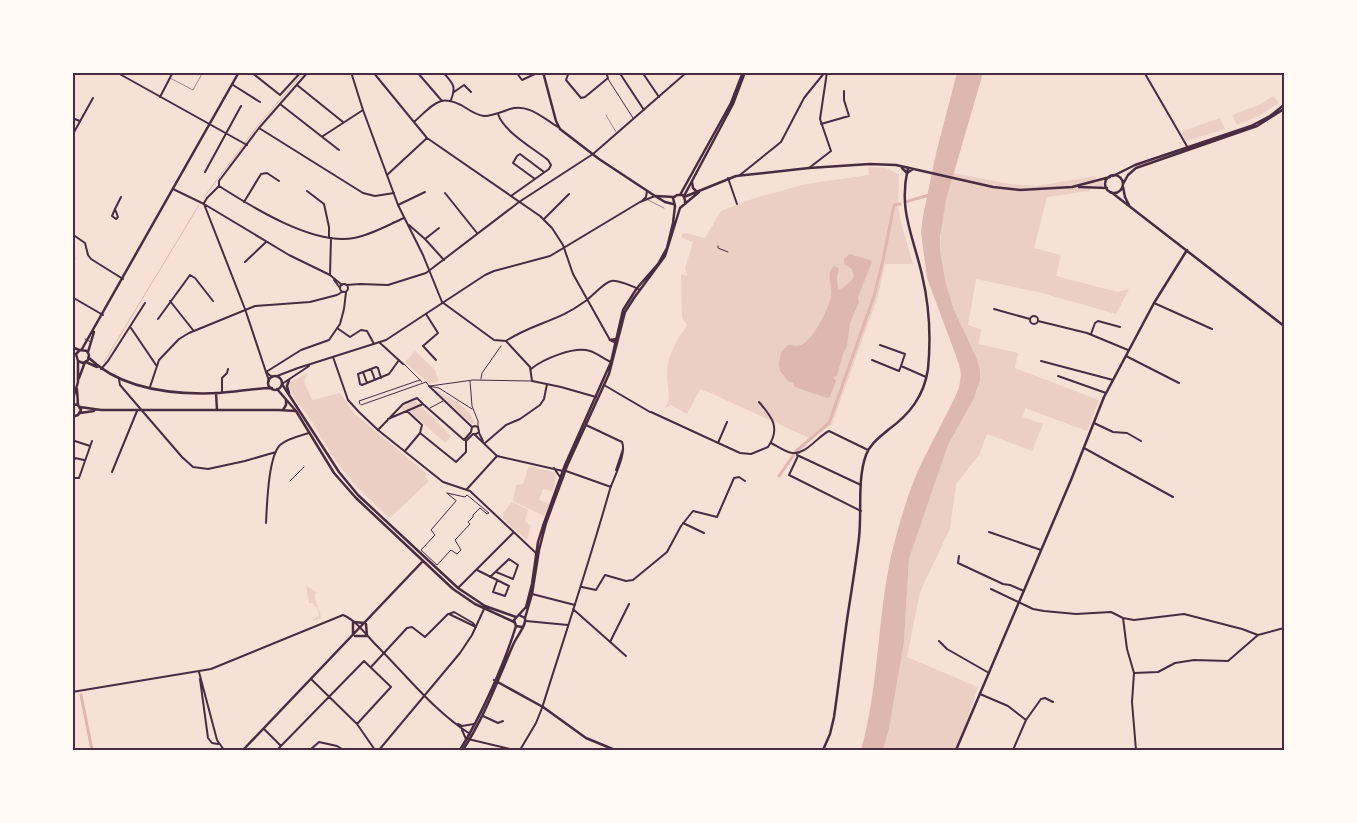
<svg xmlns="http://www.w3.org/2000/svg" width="1357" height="823" font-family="Helvetica,sans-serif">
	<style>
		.green { fill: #ebcfc5 }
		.water { fill: #dcb8b0 }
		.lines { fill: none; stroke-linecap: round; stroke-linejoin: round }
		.stream { stroke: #dcb8b0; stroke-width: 1 }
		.canal { stroke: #dcb8b0; stroke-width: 3 }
		.service { stroke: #4a2c40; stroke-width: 0.5 }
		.pedestrian { stroke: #4a2c40; stroke-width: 1 }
		.minor { stroke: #4a2c40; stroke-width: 2 }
		.tertiary { stroke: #4a2c40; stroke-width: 2 }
		.secondary { stroke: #4a2c40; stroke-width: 2.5 }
		.primary { stroke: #4a2c40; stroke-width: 2.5 }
		.neatline { fill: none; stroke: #4a2c40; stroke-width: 2 }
	</style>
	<rect width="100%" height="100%" fill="#f7e1d7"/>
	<path class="green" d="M1273,96L1279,103L1259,116L1237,125L1232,115L1261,104Z
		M1220,118L1225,129L1186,141L1182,134L1183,131Z
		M868,167L886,168L899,174L898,204L901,223L913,264H885L878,296L832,424L811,439L704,390H700L687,414L671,405L664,409C673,398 666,384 667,371C668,353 678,339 687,325L682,318L681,274L687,276L685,268L693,242L682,238V234L686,233L705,238L721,211L755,198L806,184L869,175Z
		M954,173L1010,184L1036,186L1096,176L1093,183L1103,181V187L1092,185L1090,191L1047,197L1034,248L1061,255L1056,276L1118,292L1129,289L1116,314L1038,292L976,279L968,325L981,329L979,344L1018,353L1015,368L1099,400L1087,431L1025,408L1023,417L1043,424L1032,451L987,434L979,455L956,484L950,529L920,592L907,657L978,687L957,750H883L889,729L904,642L909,559L948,445L978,389L946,284L940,251L941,225L946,200Z
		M415,351L435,370L439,381L429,384L405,362Z
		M308,373L304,382L312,400L340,393L355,414L427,474L425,477L429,481L426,484L391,517H388L355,485L335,460L307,414L295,400L289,386L290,382Z
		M434,389C450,398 470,406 475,424H472Z
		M415,400L451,436L445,443L407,409L402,410L401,408Z
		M529,466L557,473L553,491L543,489L539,500L549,504L544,516L513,501L516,485L523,484Z
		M512,502L528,510L525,521L531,526L527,540L503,519V513Z
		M306,586L317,592L315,594C315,603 320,610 321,618L313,621V619L319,616L317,607H315L313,603H309Z"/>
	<path class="water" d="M957,73H983L946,200L940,237V251L946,284L954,310L976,357L980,370V380L974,398L948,445L909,559L904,642L889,729L883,750H861C879,687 877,620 891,556C897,532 904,506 913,483C926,450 945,420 959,388L961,375L959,364L927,278L921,232L923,216L937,149Z
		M849,254L870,260L872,262L858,297L859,302L850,323L847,346L843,354L837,376L833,377L836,381L830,397L827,398L795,387L793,383L788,381L780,371L779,364L781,352L788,345C793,345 799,347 803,344C814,338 829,308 831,296C833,285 825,274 834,266L839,268L837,277L838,290L844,287L853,279C855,270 851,268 844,264V259Z"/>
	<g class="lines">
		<path class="stream" d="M204,197L259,124L304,72
			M104,362L199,205"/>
		<path class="canal" d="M905,202L929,195
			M795,452L829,423L874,296L883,260L894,205L900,204
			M779,476L793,456
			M81,695L92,750"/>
		<path class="service" d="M170,78L193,90L203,72
			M606,115L616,132
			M648,200L664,208
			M72,256L75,258"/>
		<path class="pedestrian" d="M608,79L633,118
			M718,246V248L728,252
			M85,339L91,342
			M404,364L422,382
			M481,379L482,373L501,346
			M470,381L472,406L478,421V427
			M430,386L473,380L531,381
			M360,404L359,401L420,380
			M361,405L426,382L429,386L439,388L472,409
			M430,408L443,401
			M290,481L304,467
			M447,493L465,497L467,495L489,513L487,514L480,508L473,515V517L468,522L470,524L455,540L461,550L457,554L451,550L437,565L421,550L435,535L431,530L456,501Z"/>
		<path class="minor" d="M116,72L247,145
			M251,72L280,95L301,72
			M373,72L427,138L540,216L552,228L563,245L573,274L610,340L616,343
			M417,72L442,101
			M443,72C452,83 457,85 451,100
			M516,72L522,80L539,72
			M569,72L566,80L581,98L585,97L608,78L606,72
			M619,72L644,110
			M642,72L659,97
			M1144,72L1188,148
			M233,85L260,102
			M297,85L343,122
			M454,92L464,85L471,92
			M160,97L173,72
			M280,104L339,150
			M498,114C504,132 533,148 548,160L551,165L549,169L511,196
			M72,118L80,121
			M414,122C434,104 440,92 466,108C472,112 477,115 484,116C493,116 501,112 510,109C528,103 543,118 558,127
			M821,124L849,116L844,100V91
			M259,128L363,193L375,196L394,193
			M323,136L363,110
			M72,138L73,134L93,98
			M593,154L687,72
			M809,168L831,151L820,119L827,72
			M205,172L241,106
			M387,175L427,138
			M740,175L781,142L804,98L825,72
			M728,178L737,204
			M535,179L513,163L517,156L520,154L544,172
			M219,186C252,207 314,246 354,238C371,235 388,225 404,218
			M307,191L324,204L329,227V238
			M445,193L477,233
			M244,202L261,174L267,173L279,181
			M204,203L207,198L219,186V181L259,128L308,72
			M398,205L425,192
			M115,209L112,216L116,219L118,217L115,209L121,197
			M544,219L569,194
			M409,225L425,239L444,260
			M425,239L439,228
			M245,262L266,242
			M330,275L331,238
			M72,297L103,315
			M170,301L193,330
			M442,302L494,340L506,341L530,367L532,381L561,387L596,397
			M1154,303L1212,329
			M994,309L1030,319
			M426,314L438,333L423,346L436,360
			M1030 320a4 4 0 1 1 8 0a4 4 0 1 1-8 0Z
			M158,319L190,275L195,278L213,301
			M1038,321L1087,333L1128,350
			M131,328L156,365
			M337,328L350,337L361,330L367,331L374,344
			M1091,334L1095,323L1098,321L1120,327
			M506,341C531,324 559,321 584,302C592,297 603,283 611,281C616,279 635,287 640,290
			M379,342L403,364
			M880,345L905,354L901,366L926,377
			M1126,356L1179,383
			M872,360L899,371L901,366
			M1041,361L1113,380
			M101,369L108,361L145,303
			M371,369L375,380
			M531,369C543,359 574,346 590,351C597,353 604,359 611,362
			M266,372L301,350L329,340L340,324L344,309L346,292
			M363,372L367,383
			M1058,376L1106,393
			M381,378L378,368L376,367L358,374L360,384L362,385L389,374L399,360
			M119,379L120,385L138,406L182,457L193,467L208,469L245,461L276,452
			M604,385L650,412
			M429,386L472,427
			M150,387L159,360L179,339L189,333L255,306L310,302L337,295L342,292
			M222,392V378L227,373L228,369
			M407,411L422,425L420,433L456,462L466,452V441L473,434H476L479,432L478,427L475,426L472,427L471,432L464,440
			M651,412L740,453L751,454L768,447C781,428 772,417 759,402
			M388,419L423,404L464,440
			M1094,423L1113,432L1127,433L1141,441
			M378,430L403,404L417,398L423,404
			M479,433L483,441
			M474,434L497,456
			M72,440L90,446
			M485,443L506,425L520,419L540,405L544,399L547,384
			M718,443L727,422
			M771,443C777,446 785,452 792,453C806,455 818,436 829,431L868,450
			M1084,448L1173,497
			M405,451L420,433
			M797,455L861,485
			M798,456L789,475L861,511
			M72,465L75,458L84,460
			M616,470L623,449
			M566,471L611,487
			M112,472L137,411
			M72,478H79L92,441
			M266,523C267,506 268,457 280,445C288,438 300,436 309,433
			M683,523L704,533
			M989,532L1041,550
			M959,556L958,563L1003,584L1010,585L1024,591
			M477,570L509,586L505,596L493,592L497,581
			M490,577L509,559L518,565L513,579L496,572
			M582,587L596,590L605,575L626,581L633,580L667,552L681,526L693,511L717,517L734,478L739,477L745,481
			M458,588L513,533
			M991,589L1033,609L1044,611L1076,614L1111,612L1123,618L1134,620L1184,614L1242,629L1258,635
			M532,594L575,605
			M573,609L626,656
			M449,614L454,612L473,623L476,627
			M449,614L476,627
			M1123,618L1127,649L1134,673L1132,702L1136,750
			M526,621L568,625
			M939,641L947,649L989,673
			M610,642L629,604
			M371,667L407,628L412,627L425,637L448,614
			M199,672L217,740L224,750
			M1134,673L1158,672L1175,663L1194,660L1228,661L1258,635L1284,628
			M200,679L208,738L212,743L218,744
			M311,679L357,724L375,750
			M980,694L1008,706L1026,720
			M483,716L498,723L503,721
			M264,729L281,746
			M468,739L514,750
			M277,750L364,661L389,685L391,687L357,724
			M310,750L319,742L337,746L344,750
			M520,750L536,723L542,708C565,635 589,563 610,489C614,477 627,453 622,442L586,425
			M1013,750L1026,720L1041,699L1045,698L1053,702"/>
		<path class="tertiary" d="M351,72L363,110L398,205L423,255L442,302
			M173,189L204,204L289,255L330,275L342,285
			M642,201L646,197L647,191
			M204,204L245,309L269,381
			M72,234L85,243L88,255L91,259L123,279
			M334,280L340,288
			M340 288a4 4 0 1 1 8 0a4 4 0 1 1-8 0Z
			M346,285L360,284L388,285L426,273L519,202L593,154
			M333,357L348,400L359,412L378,430L443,482L470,491L537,554
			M266,372L272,377
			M277,376L298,368L386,340L485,275L494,271L550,256L640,202L655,196
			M282,384L309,366
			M554,468L560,477
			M467,489L497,456L563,471
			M72,692L211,669L343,615C356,620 367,636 377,646C407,676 434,711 470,734
			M458,724L462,726L474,724
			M462,730L466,739
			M379,750L460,653L472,635L484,609"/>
		<path class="secondary" d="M543,72L556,121L560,129L599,159L655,196L665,202L673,204
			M680,195L731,103L743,72
			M656,196L674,197
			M684,196L733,104L745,72
			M72,347L79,350
			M82,349L239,72
			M88,352L94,332
			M89,358C122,390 175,395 219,393C237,392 254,388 272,388
			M86,362L97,367
			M268 383a7 7 0 1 1 14 0a7 7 0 1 1-14 0Z
			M79,378L85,362
			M289,380L287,386L289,393
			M282,384L339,472L358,495L458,588L485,606L516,617
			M77,389L78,405
			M277,389L296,411L334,473L356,498L453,589L475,604L514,622
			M216,393L217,410
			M72,402L78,382V361L76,354L80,350L87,351L89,355L88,360L83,363L78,361
			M72,404L78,405L81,410L78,415L72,417
			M80,407L101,410H279L296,411
			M283,410L286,405V400
			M80,413L94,411
			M353,634V622L365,623
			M355,636H367L366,624
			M243,750L423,561
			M823,750L830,734L834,717C839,683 843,647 848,613C852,588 856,563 859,538C862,511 857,480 866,455C870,444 880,437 888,430C910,414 924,396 928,369C931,338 929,304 922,275C913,235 898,210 908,168"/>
		<path class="primary" d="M902,168L907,173L913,169
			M1105 184a9 9 0 1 1 18 0a9 9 0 1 1-18 0Z
			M1113,176L1135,165L1251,126L1270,116L1284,105
			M692,182L693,188L697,192
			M1123,184L1128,175L1136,168L1257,126L1284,109
			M1079,187L1107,188
			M1123,187L1125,197L1129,205
			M1111,192L1284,326
			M684,197L736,176L809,168L870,164L896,165L993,187L1020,190L1072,187L1110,177
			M610,340L616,339
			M525,618L532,594L539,550L546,523L567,466L609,374L625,312L634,298L665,256L680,208L699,192
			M522,627L516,626L514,620L526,607L532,584L538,542L543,526L565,465L611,362L623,310L637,288L658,264L667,248L673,223L675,206L673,198L677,195H683L685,200V204
			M494,680L543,707L586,738L615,750
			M460,750C481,716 504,665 516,626
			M463,750C484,718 498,680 513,645C516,637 527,625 525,618L519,615
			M956,750L1071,480L1104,397L1154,303L1187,250"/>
	</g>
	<rect width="1357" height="823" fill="none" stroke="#fffaf5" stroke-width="148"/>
	<rect x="74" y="74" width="1209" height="675" class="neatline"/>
</svg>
